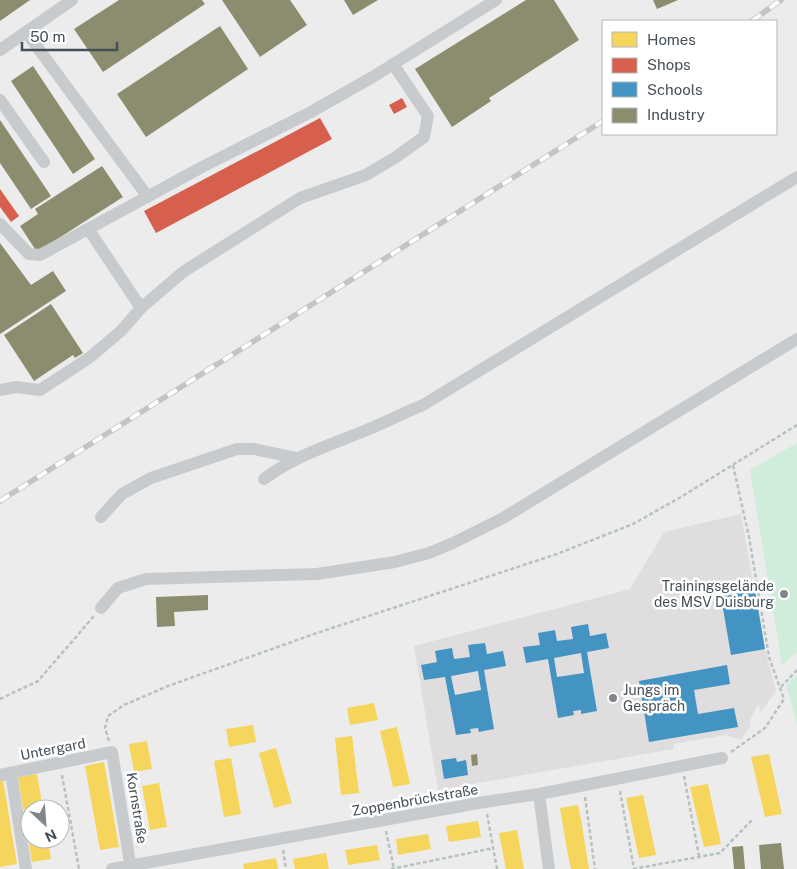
<svg xmlns="http://www.w3.org/2000/svg" width="797" height="869" font-family="'Public Sans',sans-serif">
	<style>
		.education { fill: #dfddde }
		.green { fill: #cfedda }
		.homes { fill: #f6d55c }
		.shops { fill: #d6604d }
		.schools { fill: #4393c3; fill-rule: evenodd }
		.industry { fill: #8c8c6e }
		.lines { fill: none; stroke-linecap: round; stroke-linejoin: round }
		.path { stroke: #b6c2bd; stroke-width: 2.5; stroke-dasharray: 4 2.5; stroke-linecap: butt }
		.minor { stroke: #c8cbcd; stroke-width: 12 }
		.rail-casing { stroke: #c2c4c6; stroke-width: 5.5 }
		.rail { stroke: #fff; stroke-width: 4; stroke-dasharray: 11; stroke-linecap: butt }
		.poi-dot { fill: #7f868c; stroke: #fff; stroke-width: 2 }
		.labels { text-anchor: middle; dominant-baseline: central; stroke-width: 5; stroke-linejoin: round; paint-order: stroke }
		.poi-label { font-size: 14px; fill: #444f58; stroke: #fff; text-anchor: end }
		.street-label { font-size: 14px; fill: #444f58; stroke: #fff }
	</style>
	<rect width="100%" height="100%" fill="#edecec"/>
	<path class="education" d="M741,514L765,649L776,691L761,712L758,705L751,717L750,726L741,740L726,735L673,744L674,749L438,790L414,646L630,589L664,532Z"/>
	<path class="green" d="M797,443V652L782,665L750,470Z
		M797,675V724L786,685Z"/>
	<path class="homes" d="M374,703L378,720L350,725L347,708Z
		M253,725L256,742L229,747L226,729Z
		M397,727L410,784L393,787L380,731Z
		M352,736L359,793L341,795L335,738Z
		M147,741L152,769L134,772L129,744Z
		M276,748L292,803L274,808L259,753Z
		M769,754L782,814L765,817L751,757Z
		M231,758L241,814L224,817L214,761Z
		M104,762L119,847L100,850L85,766Z
		M37,774L43,809H30V839H48L51,859L32,862L18,777Z
		M0,780H3L17,864L0,867Z
		M159,783L167,827L150,830L142,786Z
		M708,784L721,844L704,847L690,787Z
		M643,795L656,855L639,858L626,798Z
		M578,805L581,819L589,869H571L567,850L560,808Z
		M478,821L481,837L449,842L446,826Z
		M517,830L524,869H506L499,833Z
		M428,834L431,849L398,855L396,839Z
		M377,845L380,860L348,865L345,850Z
		M326,853L329,869H295L293,859Z
		M276,858L278,869H244L243,864Z"/>
	<path class="shops" d="M402,98L407,107L394,114L389,105Z
		M320,118L332,139L156,233L144,211Z
		M0,189L19,216L11,222L0,207Z"/>
	<path class="schools" d="M755,590L765,649L731,655L721,597Z
		M588,624L590,636L606,633L609,648L587,652L597,711L581,714V710L573,711L574,715L558,718L548,659L526,663L523,647L540,645L538,633L555,630L557,641L573,639L571,627ZM581,653L584,673L557,677L554,658Z
		M485,643L487,654L503,651L506,666L484,670L494,729L479,732L478,728L470,729L471,733L456,735L445,677L424,680L421,665L437,662L435,651L452,648L454,659L470,657L468,645ZM478,671L481,690L455,695L451,676Z
		M727,665L730,684L694,690L698,714L734,708L738,727L649,742L639,681Z
		M456,758L457,762L466,760L468,775L444,779L441,760Z"/>
	<path class="industry" d="M0,0H30L0,21Z
		M119,0H202L205,4L103,72L74,29Z
		M222,0H290L307,25L260,57Z
		M344,0H378L353,15Z
		M526,0H554L579,40L489,98L491,101L452,127L415,69Z
		M653,0H678L657,9Z
		M220,26L248,69L146,137L117,94Z
		M33,66L95,159L73,174L11,81Z
		M0,120L51,196L31,209L0,163Z
		M102,166L123,197L37,252L20,226L38,214L35,209Z
		M0,243L31,285L53,271L66,291L0,334Z
		M51,304L83,353L75,358L73,355L34,381L4,335Z
		M208,595V610L174,612L175,626L157,627L156,597Z
		M477,754L478,765L472,766L471,755Z
		M781,843L784,869H761L759,845Z
		M743,846L745,869H734L732,847Z"/>
	<g class="lines">
		<path class="path" d="M781,687L797,670
			M0,699L38,681L94,616
			M109,741L105,728L108,716L124,705L168,686L314,634L557,554L633,524L681,497L797,425
			M731,752L765,728L784,699L769,657L749,537L733,465
			M62,775L79,869
			M684,776L699,856
			M620,791L634,869
			M585,797L595,869
			M487,814L497,869
			M386,831L394,869
			M283,850L286,869
			M391,869L494,848
			M633,869L720,853L753,819"/>
		<path class="minor" d="M26,32L148,197
			M0,50L72,0
			M0,100L44,162
			M0,224L29,254L40,255L204,166L309,113L371,78L496,0
			M141,308L183,272L300,198L366,175L396,157L424,137L428,116L393,64
			M0,390L16,387L40,390L89,358L121,331L141,308L89,230
			M264,479C293,457 325,447 359,433C380,425 401,414 423,405L797,177
			M101,517L122,494L151,478L237,449H254L297,458
			M101,608L118,588L146,579L317,574L395,562L429,553L453,543L503,518L797,339
			M11,773L26,869
			M0,775L112,752L131,869
			M539,794L549,869
			M112,869L484,802L539,794L722,758"/>
		<defs>
			<path id="rail" d="M752,21L781,0
				M0,501L603,121"/>
		</defs>
		<use href="#rail" class="rail-casing"/>
		<use href="#rail" class="rail"/>
	</g>
	<g class="poi-dot">
		<circle cx="784" cy="594" r="5"/>
		<circle cx="613" cy="698" r="5"/>
	</g>
	<g class="labels">
		<g class="poi-label">
			<text x="774" y="586">Trainingsgelände<tspan x="774" dy="16">des MSV Duisburg</tspan></text>
			<text x="623" y="690" text-anchor="start">Jungs im<tspan x="623" dy="16">Gespräch</tspan></text>
		</g>
		<g class="street-label">
			<text transform="translate(53 749) rotate(-11)">Untergard</text>
			<text transform="translate(415 800) rotate(-10)">Zoppenbrückstraße</text>
			<text transform="translate(137 808) rotate(81)">Kornstraße</text>
		</g>
	</g>
	<rect x="602" y="20" width="175" height="115" fill="#ffffff" stroke="#b4b9bc"/>
	<rect x="612" y="32" width="25" height="15" fill="#f6d55c" stroke="#b4b9bc"/>
	<text x="647" y="45" font-size="15" fill="#444f58">Homes</text>
	<rect x="612" y="58" width="25" height="15" fill="#d6604d" stroke="#b4b9bc"/>
	<text x="647" y="70" font-size="15" fill="#444f58">Shops</text>
	<rect x="612" y="82" width="25" height="15" fill="#4393c3" stroke="#b4b9bc"/>
	<text x="647" y="95" font-size="15" fill="#444f58">Schools</text>
	<rect x="612" y="108" width="25" height="15" fill="#8c8c6e" stroke="#b4b9bc"/>
	<text x="647" y="120" font-size="15" fill="#444f58">Industry</text>
	<g transform="translate(45 824) rotate(154)"><circle r="24" fill="#ffffff" stroke="#b4b9bc"/>
	<path d="M0-4L9 19L0 12L-9 19Z" fill="#7f868c"/>
	<text y="-8" font-size="14" font-weight="bold" text-anchor="middle" fill="#444f58">N</text>
	</g>
	<path d="M22 42v8h95v-8" fill="none" stroke="#444f58" stroke-width="2.5"/>
	<text x="30" y="42" font-size="15" fill="#444f58" stroke="#ffffff" stroke-width="4" paint-order="stroke">50 m</text>
</svg>
